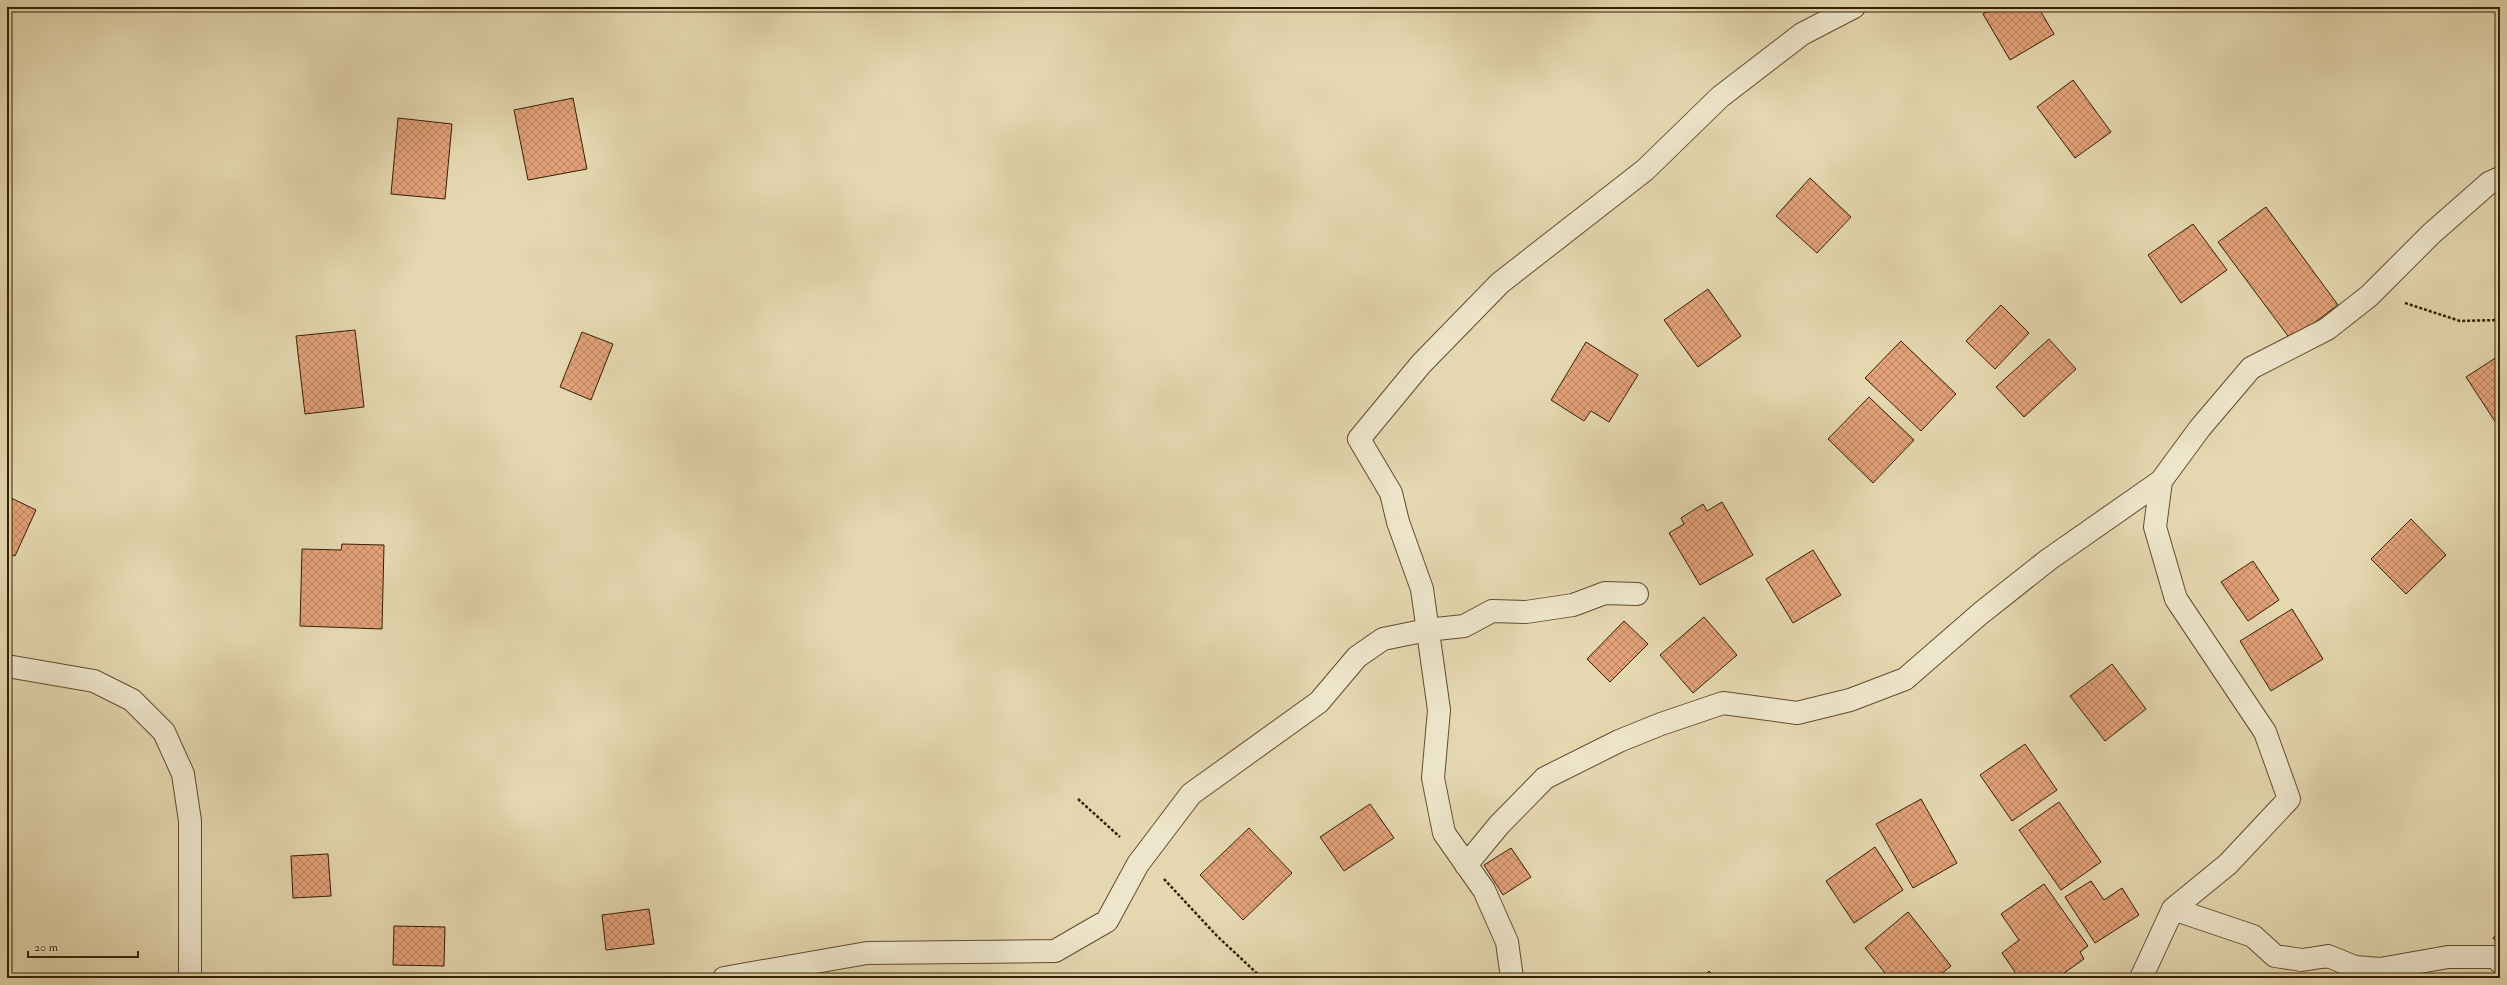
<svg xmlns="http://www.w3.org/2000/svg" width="2507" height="985" font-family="'IM FELL Double Pica',serif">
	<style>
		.building { fill: url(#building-cross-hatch); stroke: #361e03 }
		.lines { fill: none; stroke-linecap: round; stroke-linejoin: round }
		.minor-casing { stroke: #624c2e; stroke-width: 24 }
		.path { stroke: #361e03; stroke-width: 2.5; stroke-dasharray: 3 2; stroke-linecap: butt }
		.minor { stroke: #eee6cc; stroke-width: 22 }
	</style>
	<defs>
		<pattern id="building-cross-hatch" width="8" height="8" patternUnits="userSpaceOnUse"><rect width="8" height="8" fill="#e3a279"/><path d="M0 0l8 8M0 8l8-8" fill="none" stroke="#b98361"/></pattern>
	</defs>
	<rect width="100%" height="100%" fill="#e5d8b1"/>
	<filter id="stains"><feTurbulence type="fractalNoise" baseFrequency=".005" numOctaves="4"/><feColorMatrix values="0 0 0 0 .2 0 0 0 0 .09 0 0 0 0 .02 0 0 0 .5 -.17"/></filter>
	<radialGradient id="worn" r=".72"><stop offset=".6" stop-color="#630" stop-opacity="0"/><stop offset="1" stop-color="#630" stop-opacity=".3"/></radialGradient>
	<path class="building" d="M1995,7H2038L2054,34L2010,60L1983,14Z
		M2073,80L2111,132L2075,158L2037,107Z
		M573,98L587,169L528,180L514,110Z
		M398,118L452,124L445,199L391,194Z
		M1810,178L1851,217L1817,253L1776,216Z
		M2266,207L2338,305L2291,340L2218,242Z
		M2193,224L2227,270L2181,303L2148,255Z
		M1708,289L1741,336L1698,367L1664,320Z
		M2001,305L2029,333L1995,369L1966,341Z
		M355,330L364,407L305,414L296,336Z
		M582,332L613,344L591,400L560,387Z
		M2049,339L2076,369L2024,417L1996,387Z
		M1901,341L1956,394L1921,431L1865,378Z
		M1586,342L1638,375L1609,422L1591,411L1584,421L1551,400Z
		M2500,355V420L2496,423L2466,377Z
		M1869,397L1914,440L1873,483L1828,439Z
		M7,496L36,510L15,556L7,553Z
		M1722,502L1753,555L1700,585L1669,533L1684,524L1681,518L1703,504L1707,511Z
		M2411,519L2446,555L2406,594L2371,559Z
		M342,544L384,545L382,629L300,626L302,549L341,550Z
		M1813,550L1841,595L1793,623L1766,579Z
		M2253,561L2279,600L2248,621L2221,582Z
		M2292,609L2323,659L2271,691L2240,641Z
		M1704,617L1737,655L1693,693L1660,655Z
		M1624,621L1648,644L1610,682L1587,659Z
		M2112,664L2146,709L2105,741L2070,696Z
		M2025,744L2057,790L2012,821L1980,775Z
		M1921,799L1957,863L1913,888L1876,824Z
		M2059,802L2101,862L2061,890L2019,830Z
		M1370,804L1394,838L1344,871L1320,837Z
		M1249,828L1292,873L1243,920L1200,875Z
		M1875,847L1903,890L1854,923L1826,881Z
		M1511,848L1531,877L1503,895L1484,865Z
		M328,854L331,896L293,898L291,856Z
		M7,864L10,865L7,882Z
		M2091,881L2104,900L2122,888L2139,915L2095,943L2065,897Z
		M2044,884L2088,946L2080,952L2084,959L2057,978H2019L2002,953L2019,940L2001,914Z
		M649,909L654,944L606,950L602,915Z
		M1908,912L1951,966L1936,978H1889L1865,948Z
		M394,926L445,927L444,966L393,965Z
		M2500,932V946L2493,938Z
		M1709,971L1716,978H1702Z"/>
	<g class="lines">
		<defs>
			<path id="minor" d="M7,666L94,681L132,700L164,732L183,774L190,821V978
				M1466,865L1499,825L1545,778L1619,741L1661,724L1723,703L1797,713L1850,700L1905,679L1981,613L2048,560L2161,481L2200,428L2251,368L2327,329L2369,296L2431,234L2489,183L2500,178
				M2173,909L2253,936L2275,956L2302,960L2328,956L2355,967L2380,969L2448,957H2495L2500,962
				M724,978L867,953L1055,951L1107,921L1138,864L1191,794L1319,702L1357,657L1383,639L1427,630L1464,626L1492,611L1526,612L1573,605L1605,593L1637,594
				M1512,978L1507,942L1484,890L1444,833L1433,778L1439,710L1422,589L1398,522L1391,493L1359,439L1421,364L1500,283L1645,170L1720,97L1802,34L1854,7
				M2141,978L2173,909L2228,864L2289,799L2265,732L2176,599L2155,527L2161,481"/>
		</defs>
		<use href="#minor" class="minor-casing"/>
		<path class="path" d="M2405,303L2460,321L2500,320
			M1078,799L1120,837
			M1164,879L1217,936L1262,978"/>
		<use href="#minor" class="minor"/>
	</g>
	<rect width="2507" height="985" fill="none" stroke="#e5d8b1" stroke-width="24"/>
	<rect x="8" y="8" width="2491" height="969" fill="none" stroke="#361e03" stroke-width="2"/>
	<rect x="12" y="12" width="2483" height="961" fill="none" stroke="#361e03"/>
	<path d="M28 951v6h110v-6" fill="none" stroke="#361e03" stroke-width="2"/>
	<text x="34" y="951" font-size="12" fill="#361e03" stroke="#eee6cc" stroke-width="3" paint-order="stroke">20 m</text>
	<rect width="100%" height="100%" filter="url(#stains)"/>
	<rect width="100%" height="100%" fill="url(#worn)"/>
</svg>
